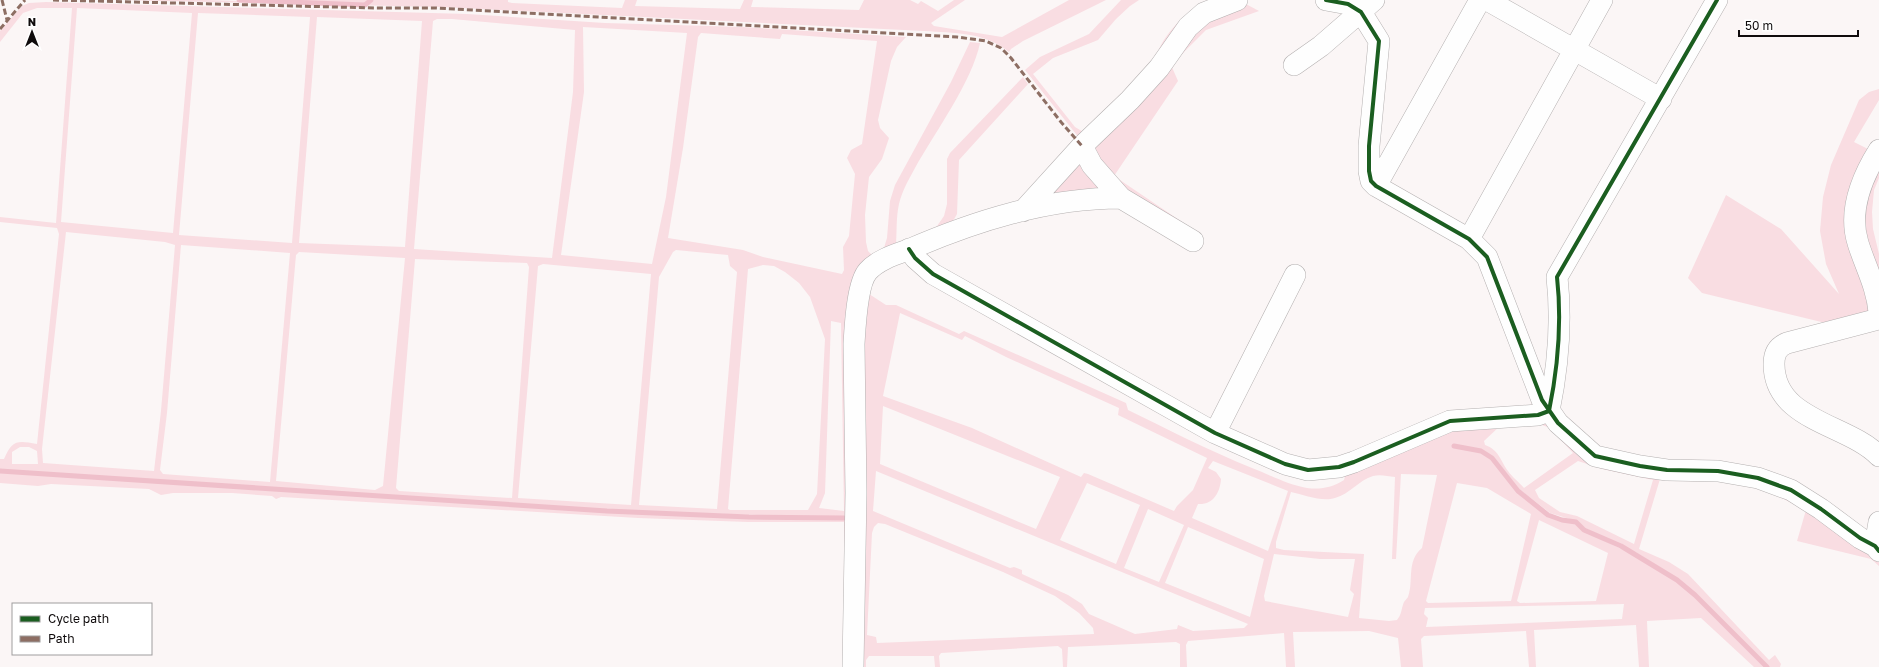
<svg xmlns="http://www.w3.org/2000/svg" width="1879" height="667" font-family="'Golos Text',sans-serif">
	<style>
		.green { fill: #f9dde2; fill-rule: evenodd }
		.lines { fill: none; stroke-linecap: round; stroke-linejoin: round }
		.stream { stroke: #efbfca; stroke-width: 5 }
		.minor-casing { stroke: #b4b0b0; stroke-width: 22 }
		.minor { stroke: #fefefe; stroke-width: 21 }
		.quiet { stroke: #8d6e63; stroke-width: 3; stroke-dasharray: 6 3; stroke-linecap: butt }
		.cycleway-casing { stroke: #fff; stroke-width: 6 }
		.cycleway { stroke: #1b5e20; stroke-width: 4 }
	</style>
	<rect width="100%" height="100%" fill="#fbf6f6"/>
	<path class="green" d="M121,0H207L364,5L370,4L374,0H508V2L512,3L622,8L625,0H637L635,6L740,9L744,0H753L751,7L859,10L864,0H910L918,4L921,1L938,11L954,0H965L931,23L934,26L1002,37L1069,0H1106L1023,41L1011,49L1009,52C985,32 954,33 924,31L441,7Z
		M280,0H369L364,3Z
		M1121,0H1139L1130,6L1116,19L1098,40L1053,58L1033,74L1075,127L1085,133C1106,111 1129,90 1149,67C1155,60 1157,53 1161,45C1174,22 1199,0 1226,0L1206,7L1191,17L1181,26L1161,53L1154,67L1084,140L1080,139L1025,70L1040,57L1089,34Z
		M46,2L467,14L605,23L743,27L906,37L897,47L891,61L878,120L880,128L889,138L882,159L869,177L865,215L866,242L868,251L873,256L868,259L844,616V522H748L638,518L281,497L276,499L272,496L232,493H173L161,495L149,489L51,484L38,486L0,483V472L607,512L749,518H846L607,510L0,470V459H4C12,440 17,440 37,444L59,234L57,228L0,222V217L56,223L72,8H37L23,13L0,42V31L22,6L29,3ZM77,8L192,13L173,233L61,222ZM198,13L310,17L292,243L179,235ZM317,17L422,21L405,247L299,243ZM437,19H452L575,30L573,92L552,258L414,249L433,21ZM583,27L687,33L666,197L652,264L561,255L584,92ZM701,33L780,39L782,34L877,41L862,144L851,150L847,158L855,174L849,236L843,247L844,270L842,274L763,257L743,250L668,238L683,148L698,37ZM66,232L165,242L175,245L161,411L154,471L43,463L42,449ZM181,245L290,253L270,482L163,474L160,470L167,413ZM676,250L728,255L730,266L737,272L717,509L639,505L659,277L673,252ZM299,252L405,258L383,486L375,490L276,481L296,255ZM415,259L527,263L529,267L512,498L399,491L396,488ZM543,264L651,274L631,505L518,498L538,266ZM763,265L774,266L785,272L799,283L810,297L825,339L817,494L808,510H730L728,509L748,269ZM831,321L841,323L844,511L819,508L825,493ZM20,447H29L37,451L38,464H12V452Z
		M1244,3L1259,11L1206,30L1171,65L1178,81L1114,176L1185,224L1182,227L1124,193L1089,148L1193,30Z
		M970,42L980,43C972,82 935,132 915,168C909,179 902,191 899,204C896,217 897,231 896,244L883,251L887,238L890,201L895,185L951,82Z
		M1023,77L1028,84L959,160L957,214L952,223L935,229L944,216L947,204V159L950,153Z
		M1879,89V100L1854,142L1872,151L1857,180L1871,287L1868,317L1838,326L1702,293L1688,278L1726,195L1781,229L1839,294L1826,264L1820,231L1823,197L1831,165L1859,100L1869,92Z
		M1077,159L1106,188L1034,203Z
		M1879,160V178L1874,190L1872,212L1873,229L1879,254V288L1861,214Z
		M866,292L886,305H896L959,334L964,331L1126,403L1128,410C1169,430 1210,451 1252,468C1270,475 1288,485 1307,488C1321,490 1333,487 1344,480L1347,469L1450,425L1488,421H1549C1558,431 1566,442 1576,450C1585,457 1596,460 1607,464C1629,471 1652,474 1675,475C1703,477 1730,474 1757,482C1803,497 1843,530 1879,561V566L1871,559L1797,541L1806,510L1763,489L1734,483L1709,479H1660L1639,549L1669,562L1688,574L1769,660L1775,655L1781,664L1780,667H1769L1696,594L1677,578L1637,553L1585,528L1576,521L1550,513L1519,489L1494,457L1482,450L1454,445L1453,448L1469,449L1481,453L1491,459L1517,492L1548,516L1575,523L1584,531L1636,556L1676,581L1694,596L1766,667H1754L1701,618L1647,621L1649,667H1639L1636,625L1534,630L1536,667H1529L1526,631L1424,636L1421,639L1423,667H1401L1398,638L1369,631L1293,632L1295,667H1286L1284,633L1188,641L1186,645L1187,667H1180V644L1176,642L1068,647L1067,667H1063L1062,649L1058,646L941,653L939,656L940,667H935L934,656H869L866,660V667H859L863,525L861,402L864,304ZM900,313L962,340L965,336L1006,357L1119,408L1118,415L1207,458L1193,490L1177,506L1174,511L1088,474L1084,473L1081,477L972,428L883,396ZM883,406L1060,477L1036,529L880,464ZM1501,425H1542L1550,428L1573,453L1524,488C1519,482 1512,477 1508,471C1500,460 1499,450 1485,445L1484,441ZM1213,461L1288,491L1268,551L1192,518L1198,504C1213,505 1220,493 1221,479L1216,472L1208,468ZM1578,461L1602,469L1653,480L1634,544L1577,516L1560,512L1539,498L1535,490ZM876,471L1248,624L1244,628L1193,631L1178,625L1177,629L1135,634L1089,614L1082,604L1068,595L1022,574V570L1014,567L1010,568L873,511ZM1401,474L1437,475L1422,548C1406,561 1414,581 1408,597C1407,599 1405,600 1404,602C1401,609 1402,614 1397,620L1389,621L1359,618L1364,554L1284,550L1276,548V542L1291,492C1304,495 1322,502 1335,498C1350,494 1359,480 1373,476C1380,474 1387,476 1395,477L1392,559H1396ZM1087,483L1140,505L1116,564L1060,540ZM1457,483L1487,488L1531,514L1511,601L1428,603L1426,601ZM1148,509L1184,525L1159,582L1124,568ZM1539,520L1608,553L1596,601L1520,603L1517,601ZM878,523L885,524L1003,572L1055,596L1079,613L1093,628L1094,634L877,643L876,637L867,635L872,533L874,527ZM1188,527L1264,559L1250,617L1165,583ZM1274,554L1320,559H1355L1350,590L1354,594L1348,617L1265,601L1264,596ZM1624,604L1622,619L1426,627L1428,618L1424,614L1425,608Z"/>
	<g class="lines">
		<path class="stream" d="M239,0L365,5L371,0
			M1454,446L1481,451L1492,458L1518,491L1548,515L1562,520L1576,522L1584,530L1621,546L1677,580L1695,595L1767,667
			M0,471L607,511L749,517L844,518"/>
		<defs>
			<path id="minor" d="M1326,0L1348,4L1361,12L1379,41L1369,146V171L1371,181L1376,186L1469,239L1487,257L1542,400L1558,423L1595,456L1640,466L1667,470L1718,471L1758,478L1791,490L1821,509L1860,538L1875,546L1879,551
				M1487,0L1661,99
				M1294,65L1321,46L1374,0
				M1879,150C1862,177 1848,211 1858,243C1865,266 1877,287 1879,312
				M1376,186L1480,0
				M1121,198L1193,241
				M1023,211L1082,146L1130,100L1159,68L1188,27L1204,13L1237,0
				M1469,239L1602,0
				M909,249L915,258L933,274L1215,433L1285,464L1308,470L1339,467L1354,462L1450,421L1538,415L1549,411C1558,367 1562,322 1557,277L1717,0
				M1879,319L1787,343C1777,347 1774,354 1774,364C1774,421 1848,424 1879,456
				M1215,433L1295,275
				M1875,546L1879,522
				M853,667L856,493L854,344C855,328 857,283 868,271C878,260 894,255 908,250C975,221 1047,198 1121,198L1092,165L1082,146"/>
		</defs>
		<use href="#minor" class="minor-casing"/>
		<use href="#minor" class="minor"/>
		<path class="quiet" d="M2,0L7,20
			M53,0L376,8H436L957,37L986,41L1001,48L1011,58L1061,122L1082,146
			M0,29L25,0"/>
		<defs>
			<path id="cycleway" d="M1326,0L1348,4L1361,12L1379,41L1369,146V171L1371,181L1376,186L1469,239L1487,257L1542,400L1558,423L1595,456L1640,466L1667,470L1718,471L1758,478L1791,490L1821,509L1860,538L1875,546L1879,551
				M909,249L915,258L933,274L1215,433L1285,464L1308,470L1339,467L1354,462L1450,421L1538,415L1549,411C1558,367 1562,322 1557,277L1717,0"/>
		</defs>
		<use href="#cycleway" class="cycleway-casing"/>
		<use href="#cycleway" class="cycleway"/>
	</g>
	<rect x="12" y="603" width="140" height="52" fill="#ffffff" stroke="#9f9d9e"/>
	<rect x="20" y="616" width="20" height="6" fill="#1b5e20" stroke="#9f9d9e"/>
	<text x="48" y="623" font-size="12" fill="#0f0b0c">Cycle path</text>
	<rect x="20" y="636" width="20" height="6" fill="#8d6e63" stroke="#9f9d9e"/>
	<text x="48" y="643" font-size="12" fill="#0f0b0c">Path</text>
	<g transform="translate(32 32)" stroke="#ffffff" stroke-width="3" paint-order="stroke">
	<path d="M0-3L7 15L0 10L-7 15Z" fill="#0f0b0c"/>
	<text y="-6" font-size="11" font-weight="bold" text-anchor="middle" fill="#0f0b0c">N</text>
	</g>
	<path d="M1739 30v6h119v-6" fill="none" stroke="#0f0b0c" stroke-width="2"/>
	<text x="1745" y="30" font-size="12" fill="#0f0b0c" stroke="#ffffff" stroke-width="3" paint-order="stroke">50 m</text>
</svg>
